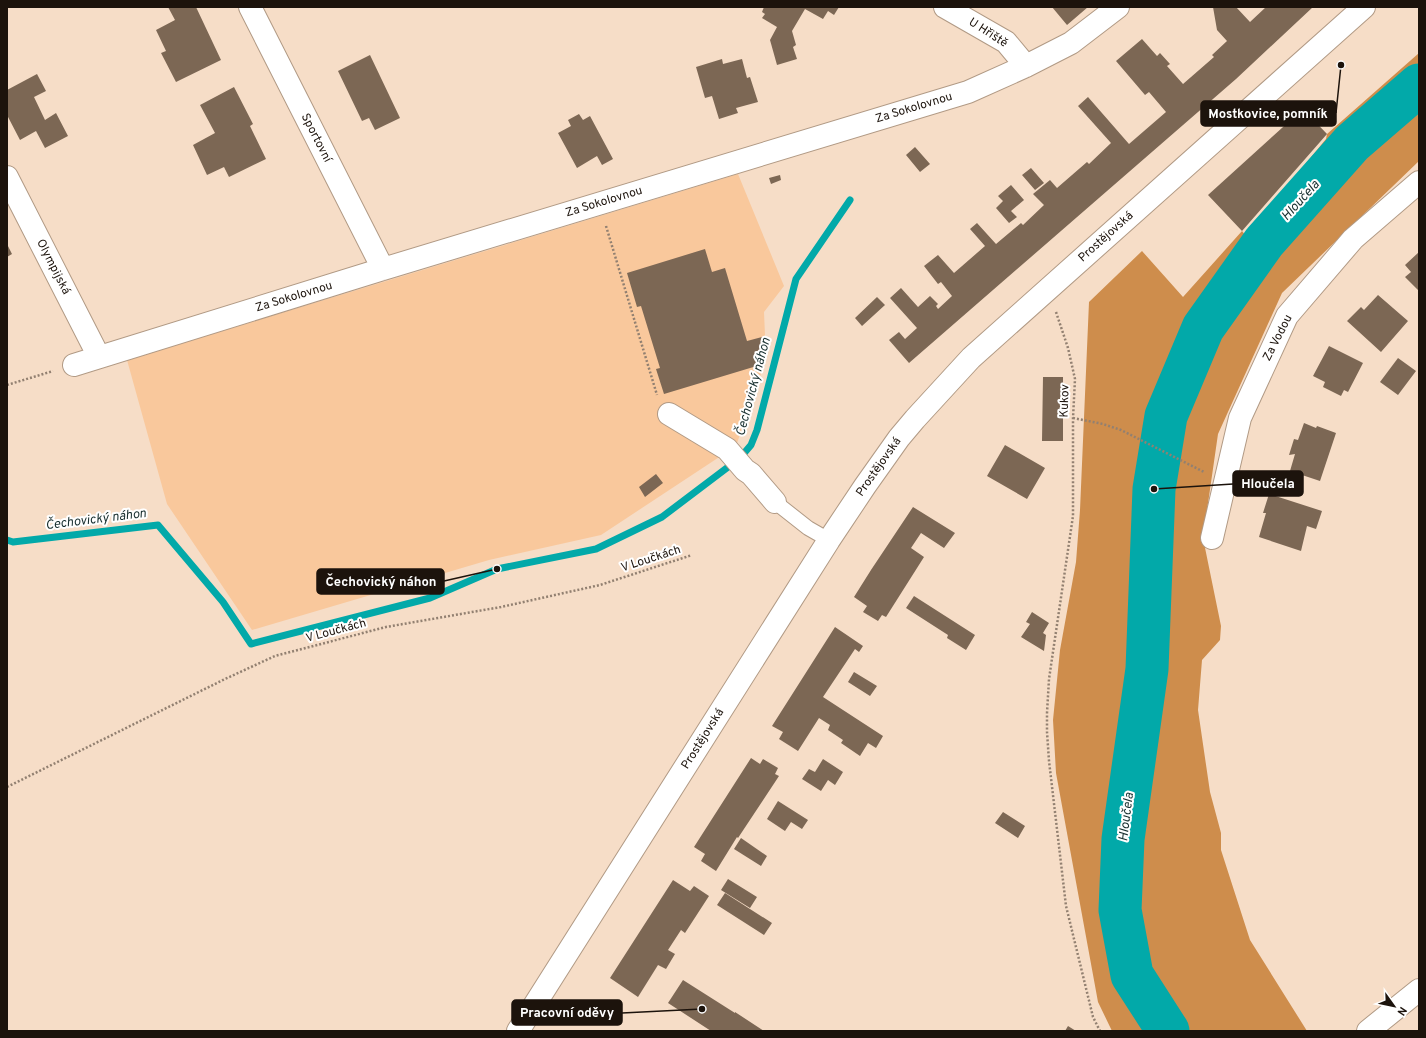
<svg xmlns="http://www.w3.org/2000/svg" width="1426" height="1038" font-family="Overpass,sans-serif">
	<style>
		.green { fill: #f9c89c }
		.forest { fill: #ce8d4c }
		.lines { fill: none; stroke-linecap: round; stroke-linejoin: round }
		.stream { stroke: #02a9a9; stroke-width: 7 }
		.river { stroke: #02a9a9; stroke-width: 43 }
		.building { fill: #7c6754 }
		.service-casing { stroke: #b19a85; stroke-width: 16 }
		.minor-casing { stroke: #b19a85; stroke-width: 24 }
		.secondary-casing { stroke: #b19a85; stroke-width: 24 }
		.path { stroke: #928071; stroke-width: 2.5; stroke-dasharray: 2 2; stroke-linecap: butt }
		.service { stroke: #fff; stroke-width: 14 }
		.minor { stroke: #fff; stroke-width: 22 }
		.secondary { stroke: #fff; stroke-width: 22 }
		.labels { text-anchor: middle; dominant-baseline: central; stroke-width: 4; stroke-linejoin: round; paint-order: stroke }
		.street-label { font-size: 12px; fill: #1c130c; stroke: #fff }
		.water-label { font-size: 13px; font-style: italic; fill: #182f2f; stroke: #fff }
		.leader { fill: none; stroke: #1c130c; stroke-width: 1.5 }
		.callout-dot { fill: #1c130c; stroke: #fff; stroke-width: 1.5 }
		.callout { fill: #1c130c; stroke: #1c130c; stroke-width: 1.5 }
		.callout-label { font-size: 13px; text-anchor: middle; font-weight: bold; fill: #fff }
	</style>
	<rect width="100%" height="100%" fill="#f6ddc7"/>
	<path class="green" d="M738,174L784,286L764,312L766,359L736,446L601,535L489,560L252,630L167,504L127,360Z"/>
	<path class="forest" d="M1419,53V161L1282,293L1218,434L1203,538L1221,626L1220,640L1202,660L1198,710L1210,792L1221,833V850L1250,940L1307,1031H1112L1098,1002L1056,773L1053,720L1060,650L1076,562L1080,510L1089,302L1142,251L1183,297L1242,231L1246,236L1326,139L1327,134Z"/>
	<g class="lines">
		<path class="stream" d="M7,540L13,542L158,525L223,602L251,644L430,598L497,569L596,549L662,517L740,458L751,445L757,430L796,279L850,200"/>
		<path class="river" d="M1168,1031L1132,975L1120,910L1123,839L1147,669L1154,489L1166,416L1203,328L1264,242L1352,143L1419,85"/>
	</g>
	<path class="building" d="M168,7H196L221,60L176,82L161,53L166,51L156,30L175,20Z
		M764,7H839L834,15L828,11L823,19L805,9L792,31L796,45L793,47L797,59L777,65L770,40L777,27L762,18L765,14L762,12Z
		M1052,7H1088L1067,25Z
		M1213,7H1236L1250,22L1266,7H1313L1236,79L909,363L889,340L899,332L905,339L917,328L890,298L901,288L918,307L930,296L938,304L936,306L938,309L952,296L941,282L938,284L924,266L938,255L954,273L985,246L970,229L977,223L996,244L1021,223L1023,225L1044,205L1033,194L1050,180L1057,188L1087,162L1089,164L1111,143L1078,106L1088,97L1129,144L1166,112L1149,92L1145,95L1116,61L1142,39L1157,56L1160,53L1170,64L1167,66L1183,84L1214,57L1212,55L1227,41L1217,30Z
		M370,55L400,118L375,130L369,118L362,121L338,71Z
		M722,59L723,64L742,59L747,78L750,77L758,102L736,108L738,113L719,119L712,96L705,98L696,67Z
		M37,74L46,91L34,97L45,120L56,113L68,136L45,148L36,131L20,140L7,115V90Z
		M234,87L253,124L250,126L266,159L229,177L224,167L207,175L193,145L215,133L200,105Z
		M1303,109L1327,134L1242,231L1208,195Z
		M579,114L583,120L590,116L613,159L602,165L597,156L577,168L558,133L571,126L568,120Z
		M915,147L930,164L920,172L906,155Z
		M1031,168L1044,183L1035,190L1022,175Z
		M780,175L781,180L771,184L769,178Z
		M1011,185L1024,200L1011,211L1017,217L1009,223L996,208L1003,201L998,196Z
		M7,244L12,254L7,257Z
		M705,249L712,272L725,268L747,341L762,337L767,353L757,356L760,365L664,394L656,369L660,368L641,306L637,307L627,273Z
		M1419,252V291L1405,277L1411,272L1405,265Z
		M1378,295L1408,321L1381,352L1347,321L1361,307L1364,310Z
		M877,297L885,305L862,326L855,318Z
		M1329,346L1363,363L1348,392L1344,390L1341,396L1323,387L1325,382L1313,376Z
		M1398,358L1416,371L1398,395L1380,382Z
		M1043,377H1063V441H1042Z
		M1304,423L1316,428L1317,426L1336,433L1320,481L1290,471L1295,454L1289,455L1294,439L1298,440Z
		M1005,445L1045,468L1027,499L987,476Z
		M656,474L663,483L645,497L639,487Z
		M1269,494L1322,511L1316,529L1307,526L1301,551L1259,537L1266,513H1263Z
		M913,507L955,533L944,548L921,533L911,548L924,557L886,617L882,615L878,621L863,612L867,606L854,597L871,570Z
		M914,596L975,635L966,650L947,638L948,635L906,608Z
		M1032,612L1049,623L1043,633L1046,635L1044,651L1021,637L1030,624L1026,622Z
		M835,627L863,646L859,652L855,649L823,697L883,736L876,748L868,743L860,756L841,743L843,740L828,730L830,725L819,718L798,751L779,739L783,732L772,726Z
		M854,672L877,686L870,696L848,682Z
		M751,758L760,764L763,759L778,768L775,774L779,776L738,838L737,837L716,871L701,861L705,854L694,847Z
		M823,759L843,772L835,785L828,780L821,791L802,779L809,769L815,772Z
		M778,801L808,820L802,829L791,822L785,831L767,819Z
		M1003,812L1025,826L1018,838L995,823Z
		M741,838L767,856L761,866L734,849Z
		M728,879L757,897L750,908L721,890Z
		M673,880L690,891L694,886L709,896L685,933L681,930L668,950L675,954L666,969L658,965L638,997L610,978Z
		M725,893L772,923L764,935L717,905Z
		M683,980L735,1013V1012L764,1031H711L668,1003Z
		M1068,1026L1076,1031H1065Z"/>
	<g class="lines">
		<defs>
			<path id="service" d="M775,502L808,528L829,540"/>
			<path id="minor" d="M250,7L383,269
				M945,7L1006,42L1026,66
				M7,177L99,357
				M74,365L383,269L968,92L1026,66L1071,43L1118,7
				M669,414L727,449L745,470L751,474L775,502
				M1212,538L1240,418L1287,316L1353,239L1419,182"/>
			<path id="secondary" d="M518,1031L829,540L865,486L899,438L915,419L971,358L1364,7
				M1368,1031L1419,990"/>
		</defs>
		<use href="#service" class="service-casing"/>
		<use href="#minor" class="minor-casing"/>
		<use href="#secondary" class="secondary-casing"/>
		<path class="path" d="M606,226L657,395
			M1056,312L1068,348L1075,379L1073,418V516L1049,679L1047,713V732L1049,761L1066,906L1093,1017L1100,1031
			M7,385L53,371
			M1073,418L1103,424L1121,430L1204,472
			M7,787L225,679L275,656L386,627L501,607L600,585L692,555"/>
		<use href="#service" class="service"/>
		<use href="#minor" class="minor"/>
		<use href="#secondary" class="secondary"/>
	</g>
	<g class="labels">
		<g class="street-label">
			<text transform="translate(988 33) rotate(33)">U Hřiště</text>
			<text transform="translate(914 108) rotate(-17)">Za Sokolovnou</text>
			<text transform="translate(316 138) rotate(63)">Sportovní</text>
			<text transform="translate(604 202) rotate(-17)">Za Sokolovnou</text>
			<text transform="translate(1106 237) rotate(-42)">Prostějovská</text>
			<text transform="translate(53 267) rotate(63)">Olympijská</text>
			<text transform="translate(294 297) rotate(-17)">Za Sokolovnou</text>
			<text transform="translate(1278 338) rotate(-63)">Za Vodou</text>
			<text transform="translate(1065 401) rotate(-88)">Kukov</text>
			<text transform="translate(879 467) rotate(-55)">Prostějovská</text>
			<text transform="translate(651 559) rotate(-18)">V Loučkách</text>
			<text transform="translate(336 631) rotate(-15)">V Loučkách</text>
			<text transform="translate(703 739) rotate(-58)">Prostějovská</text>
		</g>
		<g class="water-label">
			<text transform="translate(1301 201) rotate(-48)">Hloučela</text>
			<text transform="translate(754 387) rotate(-75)">Čechovický náhon</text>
			<text transform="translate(96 520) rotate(-7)">Čechovický náhon</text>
			<text transform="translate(1127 817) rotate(-83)">Hloučela</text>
		</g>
	</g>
	<path class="leader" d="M1341 65L1336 113M1154 489L1233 484M497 569L444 581M702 1009L622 1013"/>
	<g class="callout-dot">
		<circle cx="1341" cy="65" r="4"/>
		<circle cx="1154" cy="489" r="4"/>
		<circle cx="497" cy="569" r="4"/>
		<circle cx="702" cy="1009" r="4"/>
	</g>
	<g class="callout">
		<rect x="1201" y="101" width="135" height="25" rx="4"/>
		<rect x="1233" y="471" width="70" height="25" rx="4"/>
		<rect x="317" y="569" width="127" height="25" rx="4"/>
		<rect x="512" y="1000" width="110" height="25" rx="4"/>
	</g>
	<g class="callout-label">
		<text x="1268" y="118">Mostkovice, pomník</text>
		<text x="1268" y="488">Hloučela</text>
		<text x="381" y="586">Čechovický náhon</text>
		<text x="567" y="1017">Pracovní oděvy</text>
	</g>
	<rect width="1426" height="1038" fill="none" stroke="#1c130c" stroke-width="16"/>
	<g transform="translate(1394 1006) rotate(123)" stroke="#ffffff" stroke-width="3" paint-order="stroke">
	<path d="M0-3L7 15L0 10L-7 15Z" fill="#1c130c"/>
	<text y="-6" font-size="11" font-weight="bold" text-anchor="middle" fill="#1c130c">N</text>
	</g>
</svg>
